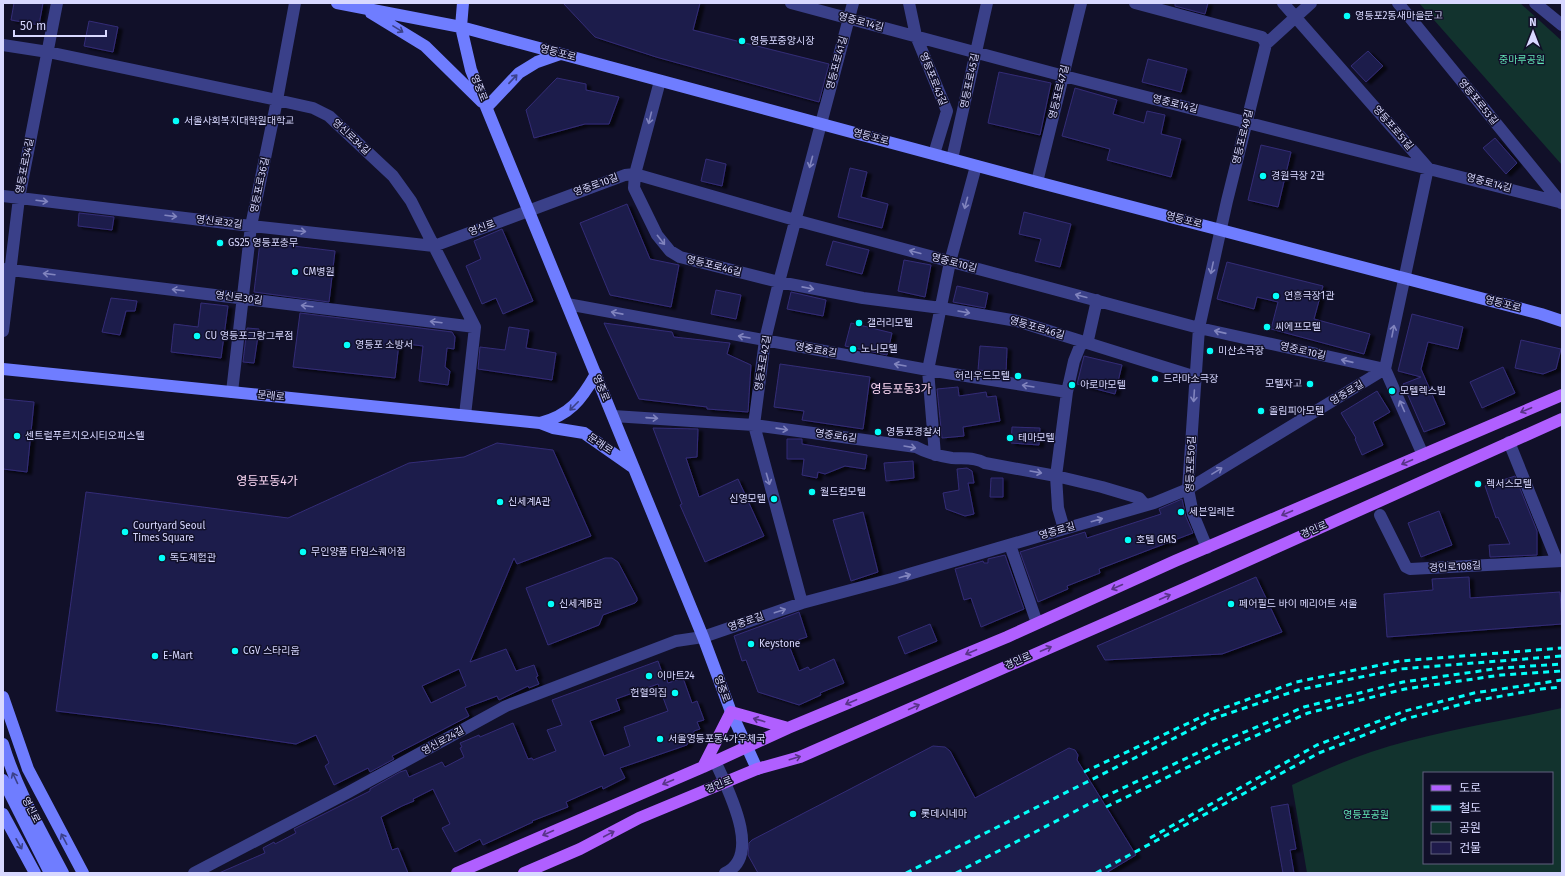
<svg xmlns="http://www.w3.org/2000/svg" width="1565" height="876" font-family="'Fira Sans','Noto Sans KR',sans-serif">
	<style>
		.green { fill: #12332e; fill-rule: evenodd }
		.building { fill: #1f1b4b; stroke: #332d77; fill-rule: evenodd; filter: url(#shadow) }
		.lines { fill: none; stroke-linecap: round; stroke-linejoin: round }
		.street { stroke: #3a4089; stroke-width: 12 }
		.secondary { stroke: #6f7dff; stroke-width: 12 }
		.primary { stroke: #b05fff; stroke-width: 12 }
		.rail { stroke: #04fffa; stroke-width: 3; stroke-dasharray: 6 5; stroke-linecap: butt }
		.oneway { stroke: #3b4189 }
		.oneway2 { stroke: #8184be }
		.oneway3 { stroke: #593489 }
		.poi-dot { fill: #04fffa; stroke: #111029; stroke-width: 1.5 }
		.labels { text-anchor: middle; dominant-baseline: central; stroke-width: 3; stroke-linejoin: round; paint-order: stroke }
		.poi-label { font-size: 10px; fill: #d8d8ff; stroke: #111029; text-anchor: start }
		.street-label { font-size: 10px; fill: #d8d8ff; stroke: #111029 }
		.park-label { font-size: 10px; fill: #60e3b3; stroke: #111029 }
		.quarter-label { font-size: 12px; fill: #ffdaf6; stroke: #111029 }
	</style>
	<defs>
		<filter id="shadow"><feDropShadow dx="4.5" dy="2.5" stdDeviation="1" flood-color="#0009"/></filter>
	</defs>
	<rect width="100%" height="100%" fill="#111029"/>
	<path class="green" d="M1419,3H1520L1562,41V165Z
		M1562,708V873H1307L1292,785C1318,773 1344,761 1371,752C1433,732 1499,722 1562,708ZM1424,773H1552V863H1424Z"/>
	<path class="building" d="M14,3H43L39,25L11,20Z
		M563,3H700L693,30L829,64L819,102L656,57L595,37Z
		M1175,3H1208L1205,14L1175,6Z
		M89,21L118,27L113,52L84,46Z
		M1368,51L1383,66L1366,82L1351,66Z
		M1148,59L1187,69L1181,92L1142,82Z
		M999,72L1051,83L1040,135L988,123Z
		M557,78L586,84V90L619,97L609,124H585L534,138L526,110Z
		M1075,88L1117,100L1113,114L1144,123L1147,111L1165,115L1161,134L1181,139L1171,177L1107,160L1110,149L1062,136Z
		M1495,138L1517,163L1506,174L1483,148Z
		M1261,145L1291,152L1278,207L1248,200Z
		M706,159L726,164L722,186L701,181Z
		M850,168L867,172L861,197L888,204L882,228L838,217Z
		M627,204L650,259L679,265L671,307L610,295L580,223Z
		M1024,212L1071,224L1060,267L1035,261L1041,239L1019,234Z
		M79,213L114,217L112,230L78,226Z
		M502,229L533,301L503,314L496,298L482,304L466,266L481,259L474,241Z
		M833,241L869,250L862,274L826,265Z
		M260,242L335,251L329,302L254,292Z
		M904,260L931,265L925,297L898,291Z
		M1227,262L1323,286L1314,319L1370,334L1364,354L1271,329L1278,302L1257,297L1254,309L1217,299Z
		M957,286L988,293L985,308L953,302Z
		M716,290L741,295L736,319L711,314Z
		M791,292L826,300L823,316L787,309Z
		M111,298L137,301L135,311H126L120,335L102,332Z
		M201,303L228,306L221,358L171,352L174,324L198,327Z
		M300,313L452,332L455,337L454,349L447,348L445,367L450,371L448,385L419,381L423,346L399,343L395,378L293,367Z
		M1412,314L1463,327L1458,349L1428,342L1421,369L1445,424L1424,432L1403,384L1421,377L1398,371Z
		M604,323L672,332L674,337L730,343L727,354L751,365L748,412L707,409V407L639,399Z
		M851,323L892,333L887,355L845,346Z
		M509,327L529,330L526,348L556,353L552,380L478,369L480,347L505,350Z
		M247,328L259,329L254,363L243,362Z
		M1521,340L1561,349L1556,369L1543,374L1515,368Z
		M980,346L1007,348L1006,373L978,370Z
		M1084,356L1122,365L1115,394L1077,384Z
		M780,364L870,377L863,429L802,420L804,411L774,407Z
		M1503,367L1515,393L1482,408L1470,382Z
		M958,387L959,396L986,392L987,397L996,396L1000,421L963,427L964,436L942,438L937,389Z
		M1377,391L1390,412L1373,422L1383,445L1362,455L1355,439L1356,438L1341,413Z
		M3,399L34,402L27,472L3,469Z
		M1012,427L1040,428L1039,445L1011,443Z
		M653,428L698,429L697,457L686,458L699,497L738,479L764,536L705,562L680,505L682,504Z
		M787,439H802V444L867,455L865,469L845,466L825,474L818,472L817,478L802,475L804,459H787Z
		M497,443L553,450L591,536L517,564L514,558L470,662L506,649L516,671L534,665L538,676L536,677L539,684L529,688L528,686L499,700L497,696L465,708L469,716L392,756L394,759L370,772L368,768L334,785L325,766L329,763L316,735L296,744L162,724L56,711L86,492L288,518L409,463L464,457ZM459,669L466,686L431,703L422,686Z
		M913,461L914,478L886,481L884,463Z
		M967,468L972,471L974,483H968L974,514L965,516L946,509L943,493L959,490L957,469Z
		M1515,476L1537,531V555L1490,557L1489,545L1510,544L1498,517L1496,518L1485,486Z
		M991,478H1003V497H990Z
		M1182,499L1186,517L1193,533L1099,569L1100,573L1067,586L1068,589L1038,602L1020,552L1085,532L1087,538L1161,514L1159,509Z
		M1439,511L1452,545L1421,557L1408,523Z
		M863,512L878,572L851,581L833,520Z
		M1005,555L1024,609L981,627L971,598L964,600L955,569L983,561L984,563H988V559Z
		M605,558H612L618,562L637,598V601L635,603L603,615L599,625L548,645L526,588Z
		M1256,577L1282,632L1222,654L1105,660L1097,646Z
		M1469,577L1470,598L1560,592L1562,624L1387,637L1384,594L1433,590L1432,579Z
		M799,612L807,637L788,643L799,671L808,667L810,670L834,659L844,683L820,693L821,695L799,705L758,692L746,660L742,661L734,636Z
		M930,624L937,641L905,654L898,637Z
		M658,661L664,678L666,677L668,683L683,678L692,703L697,701L704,720L697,722L700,729L694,731L687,745L620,768L625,778L603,789L602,786L566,802L568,807L532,821L533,822L483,845L480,839L455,852L442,828L450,824L433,789L413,799L414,801L402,806L381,817L392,850L398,848L408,873H219L265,853L263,848L274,842L275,844L296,833L294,829L370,791V789L400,772L406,770L409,777L442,762L445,767L464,757L460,748L462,747L460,743L479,735L480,737L513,723L528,759L532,758L533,760L556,751L547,730L562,725L552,700ZM658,684L668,711L624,727L630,746L604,756L590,721L620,710L616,699Z
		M933,746L945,747L950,751L975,798L1069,748L1075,750L1078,755L1077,760L1136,855L1106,873H758L748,855L749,843L752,840Z
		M1288,804L1296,849L1290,850L1294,873H1283L1271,807Z"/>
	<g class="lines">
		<path class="street" d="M791,3L1064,76L1559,202L1562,200
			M909,3L916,36L947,111L934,154
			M1135,3L1262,37L1266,44
			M1283,3L1428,168L1385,369
			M1398,3L1561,203
			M1535,3L1562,25
			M3,45L48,52L277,100L313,108L329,116L393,176L411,201L475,327L465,415
			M660,81L635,174L634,188L657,235L670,251L680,257L779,282L863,298L941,308L1017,321L1196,377
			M952,159L987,3
			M1037,182L1081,3
			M3,196L251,226L434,246L625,175L635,174L795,220L1199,328L1385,369
			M3,269L475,327
			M567,304L928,370L1067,392
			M3,331L19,198L57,3
			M1385,369L1423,455
			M232,392L251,226L277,100L295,3
			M613,416L754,425L916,447C927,453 939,456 952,458C964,459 975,457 985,463L1056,476L1102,487L1139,498L1145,505
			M1509,442L1557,561
			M935,455L928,370L950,262L976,166
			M1380,515L1406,567L1410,569L1562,561
			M1064,529L1058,508L1056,476L1067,392L1074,361L1080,346L1088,340L1097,300
			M1010,545L1037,623
			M1207,548L1193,514L1188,489L1199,328L1227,201L1266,44L1311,3
			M802,603L754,425L765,340L779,282L853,3
			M715,761C726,786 764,856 725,873
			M194,873L347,793L506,706L676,641L703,637L802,603L892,579L1064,529L1154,503L1188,489L1385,369"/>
		<path class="secondary" d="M337,3L461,27L1037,182L1541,314L1562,321
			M463,3L461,27L471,70L703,637L731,712L757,769
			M371,13L425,46L482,102
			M487,107L519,73L537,62L560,54
			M3,369L540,423L553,428L584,433L634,468
			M540,423C570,415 581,400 596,374
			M3,697L28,769L83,873
			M3,744C17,790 41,831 63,873
			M3,780L50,873
			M3,814L35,873"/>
		<path class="primary" d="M703,767L731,712L788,728
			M457,873L703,767L788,728L1007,637L1175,561L1562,395
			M524,873L580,849L639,818L757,769L800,757L1186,588L1562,419"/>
		<path class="rail" d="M1084,772L1210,713L1296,682L1400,661L1562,648
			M1106,807L1225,749L1308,713L1405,689L1501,675L1562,671
			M1150,838L1317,745L1405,711L1474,693L1562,680
			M906,873L1212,719L1298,690L1400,669L1562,656
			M956,873L1093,802L1221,742L1304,707L1403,682L1501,668L1562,664
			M1096,873L1319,753L1405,719L1474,701L1541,689L1562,687"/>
	</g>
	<defs><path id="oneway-shaft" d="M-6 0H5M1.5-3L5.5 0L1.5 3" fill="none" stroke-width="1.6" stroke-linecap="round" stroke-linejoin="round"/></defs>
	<g class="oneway">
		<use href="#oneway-shaft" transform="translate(398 29) rotate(32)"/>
		<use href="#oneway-shaft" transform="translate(513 79) rotate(-47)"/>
		<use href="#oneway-shaft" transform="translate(574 406) rotate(135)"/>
		<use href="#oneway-shaft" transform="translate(15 778) rotate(-115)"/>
		<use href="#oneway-shaft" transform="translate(64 839) rotate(-118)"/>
		<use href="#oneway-shaft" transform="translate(19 844) rotate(61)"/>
	</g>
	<g class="oneway2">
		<use href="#oneway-shaft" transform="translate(650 118) rotate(104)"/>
		<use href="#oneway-shaft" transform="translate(811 162) rotate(105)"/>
		<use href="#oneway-shaft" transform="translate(42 201) rotate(7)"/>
		<use href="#oneway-shaft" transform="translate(966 203) rotate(105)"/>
		<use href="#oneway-shaft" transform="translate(171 216) rotate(7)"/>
		<use href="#oneway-shaft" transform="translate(300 231) rotate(6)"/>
		<use href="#oneway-shaft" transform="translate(661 240) rotate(52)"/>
		<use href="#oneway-shaft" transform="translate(915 252) rotate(-165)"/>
		<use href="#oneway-shaft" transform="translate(1212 268) rotate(102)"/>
		<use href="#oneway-shaft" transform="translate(49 274) rotate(-173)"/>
		<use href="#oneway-shaft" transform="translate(808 288) rotate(11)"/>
		<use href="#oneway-shaft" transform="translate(178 290) rotate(-173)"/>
		<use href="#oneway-shaft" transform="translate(1081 296) rotate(-165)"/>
		<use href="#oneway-shaft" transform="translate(307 306) rotate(-173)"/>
		<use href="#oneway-shaft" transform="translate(964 312) rotate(10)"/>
		<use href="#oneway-shaft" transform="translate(617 313) rotate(-169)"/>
		<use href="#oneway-shaft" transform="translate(436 322) rotate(-173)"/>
		<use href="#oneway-shaft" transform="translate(1393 331) rotate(-79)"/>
		<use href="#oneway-shaft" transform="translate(1220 332) rotate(-167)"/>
		<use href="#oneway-shaft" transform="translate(744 337) rotate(-170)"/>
		<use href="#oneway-shaft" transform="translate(1347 361) rotate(-167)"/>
		<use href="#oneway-shaft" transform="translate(900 365) rotate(-170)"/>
		<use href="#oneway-shaft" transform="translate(1028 386) rotate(-171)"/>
		<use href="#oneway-shaft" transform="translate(1194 396) rotate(94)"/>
		<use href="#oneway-shaft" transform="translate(1402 406) rotate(-114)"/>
		<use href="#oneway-shaft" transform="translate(652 418) rotate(4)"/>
		<use href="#oneway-shaft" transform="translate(782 429) rotate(8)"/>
		<use href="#oneway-shaft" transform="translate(910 447) rotate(10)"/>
		<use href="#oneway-shaft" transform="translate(1217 471) rotate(-31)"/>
		<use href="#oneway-shaft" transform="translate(1036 472) rotate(10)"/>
		<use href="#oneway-shaft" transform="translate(768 479) rotate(74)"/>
		<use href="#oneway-shaft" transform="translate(1097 520) rotate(-16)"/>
		<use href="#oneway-shaft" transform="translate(905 576) rotate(-16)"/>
		<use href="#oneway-shaft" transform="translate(780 611) rotate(-18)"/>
	</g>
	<g class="oneway3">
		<use href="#oneway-shaft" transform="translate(1526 410) rotate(157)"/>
		<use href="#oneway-shaft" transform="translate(1407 462) rotate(157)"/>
		<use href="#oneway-shaft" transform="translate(1287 513) rotate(157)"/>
		<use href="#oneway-shaft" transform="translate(1117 587) rotate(156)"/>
		<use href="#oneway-shaft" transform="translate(1165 597) rotate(-24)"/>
		<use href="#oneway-shaft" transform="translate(1046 649) rotate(-23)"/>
		<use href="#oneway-shaft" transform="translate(971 652) rotate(157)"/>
		<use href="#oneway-shaft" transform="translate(851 702) rotate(157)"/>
		<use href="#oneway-shaft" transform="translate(914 707) rotate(-24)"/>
		<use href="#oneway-shaft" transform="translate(759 720) rotate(-164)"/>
		<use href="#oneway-shaft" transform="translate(795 758) rotate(-17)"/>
		<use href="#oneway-shaft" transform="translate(668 782) rotate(157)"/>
		<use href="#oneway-shaft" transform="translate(548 833) rotate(156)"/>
		<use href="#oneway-shaft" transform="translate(609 834) rotate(-28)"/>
	</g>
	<g class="poi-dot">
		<circle cx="1347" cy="16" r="4"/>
		<circle cx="742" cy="41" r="4"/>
		<circle cx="176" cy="121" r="4"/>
		<circle cx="1263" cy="176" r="4"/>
		<circle cx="220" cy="243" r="4"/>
		<circle cx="295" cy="272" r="4"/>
		<circle cx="1276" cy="296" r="4"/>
		<circle cx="859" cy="323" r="4"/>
		<circle cx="1267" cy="327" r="4"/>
		<circle cx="197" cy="336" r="4"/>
		<circle cx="347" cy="345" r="4"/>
		<circle cx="853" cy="349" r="4"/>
		<circle cx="1210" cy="351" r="4"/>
		<circle cx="1018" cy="376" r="4"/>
		<circle cx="1155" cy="379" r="4"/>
		<circle cx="1310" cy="384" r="4"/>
		<circle cx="1072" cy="385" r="4"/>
		<circle cx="1392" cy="391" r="4"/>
		<circle cx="1261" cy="411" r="4"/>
		<circle cx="878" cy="432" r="4"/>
		<circle cx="17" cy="436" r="4"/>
		<circle cx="1010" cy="438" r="4"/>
		<circle cx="1478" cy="484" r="4"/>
		<circle cx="812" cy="492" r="4"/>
		<circle cx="774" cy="499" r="4"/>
		<circle cx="500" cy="502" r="4"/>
		<circle cx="1181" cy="512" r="4"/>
		<circle cx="125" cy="532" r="4"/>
		<circle cx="1128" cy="540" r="4"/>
		<circle cx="303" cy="552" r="4"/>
		<circle cx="162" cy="558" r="4"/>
		<circle cx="551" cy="604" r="4"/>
		<circle cx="1231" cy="604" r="4"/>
		<circle cx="751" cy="644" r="4"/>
		<circle cx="235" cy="651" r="4"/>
		<circle cx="155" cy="656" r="4"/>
		<circle cx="649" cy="676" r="4"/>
		<circle cx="675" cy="693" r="4"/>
		<circle cx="660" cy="739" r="4"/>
		<circle cx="913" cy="814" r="4"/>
	</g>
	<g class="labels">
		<g class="poi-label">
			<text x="1355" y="16">영등포2동새마을문고</text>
			<text x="750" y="41">영등포중앙시장</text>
			<text x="184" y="121">서울사회복지대학원대학교</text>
			<text x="1271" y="176">경원극장 2관</text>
			<text x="228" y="243">GS25 영등포충무</text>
			<text x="303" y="272">CM병원</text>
			<text x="1284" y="296">연흥극장1관</text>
			<text x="867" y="323">갤러리모텔</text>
			<text x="1275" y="327">씨에프모텔</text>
			<text x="205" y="336">CU 영등포그랑그루점</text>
			<text x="355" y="345">영등포 소방서</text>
			<text x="861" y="349">노니모텔</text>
			<text x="1218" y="351">미산소극장</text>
			<text x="1010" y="376" text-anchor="end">허리우드모텔</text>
			<text x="1163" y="379">드라마소극장</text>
			<text x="1302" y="384" text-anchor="end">모텔자고</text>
			<text x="1080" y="385">아로마모텔</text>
			<text x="1400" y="391">모텔렉스빌</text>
			<text x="1269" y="411">올림피아모텔</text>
			<text x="886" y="432">영등포경찰서</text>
			<text x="25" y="436">센트럴푸르지오시티오피스텔</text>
			<text x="1018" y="438">테마모텔</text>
			<text x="1486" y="484">렉서스모텔</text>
			<text x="820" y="492">월드컵모텔</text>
			<text x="766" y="499" text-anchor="end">신영모텔</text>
			<text x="508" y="502">신세계A관</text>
			<text x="1189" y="512">세븐일레븐</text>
			<text x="133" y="526">Courtyard Seoul<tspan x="133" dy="12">Times Square</tspan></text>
			<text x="1136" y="540">호텔 GMS</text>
			<text x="311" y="552">무인양품 타임스퀘어점</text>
			<text x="170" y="558">독도체험관</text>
			<text x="559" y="604">신세계B관</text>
			<text x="1239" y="604">페어필드 바이 메리어트 서울</text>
			<text x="759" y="644">Keystone</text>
			<text x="243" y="651">CGV 스타리움</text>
			<text x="163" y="656">E-Mart</text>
			<text x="657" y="676">이마트24</text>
			<text x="667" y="693" text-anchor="end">헌혈의집</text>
			<text x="668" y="739">서울영등포동4가우체국</text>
			<text x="921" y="814">롯데시네마</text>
		</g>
		<g class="street-label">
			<text transform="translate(861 22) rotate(15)">영중로14길</text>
			<text transform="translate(558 53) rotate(15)">영등포로</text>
			<text transform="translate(837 63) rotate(-75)">영등포로41길</text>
			<text transform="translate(933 79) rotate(68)">영등포로43길</text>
			<text transform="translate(970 81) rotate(-78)">영등포로45길</text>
			<text transform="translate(479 88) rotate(68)">영중로</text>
			<text transform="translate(1059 92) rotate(-76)">영등포로47길</text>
			<text transform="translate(1478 102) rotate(51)">영등포로53길</text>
			<text transform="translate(1175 104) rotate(14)">영중로14길</text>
			<text transform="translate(1393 128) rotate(49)">영등포로51길</text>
			<text transform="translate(351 137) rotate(43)">영신로34길</text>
			<text transform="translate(871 137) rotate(15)">영등포로</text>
			<text transform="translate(1243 137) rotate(-76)">영등포로49길</text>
			<text transform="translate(25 166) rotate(-79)">영등포로34길</text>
			<text transform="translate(1489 183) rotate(15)">영중로14길</text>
			<text transform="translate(260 185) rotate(-78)">영등포로36길</text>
			<text transform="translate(596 185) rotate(-20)">영중로10길</text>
			<text transform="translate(1184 220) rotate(15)">영등포로</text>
			<text transform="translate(219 222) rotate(7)">영신로32길</text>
			<text transform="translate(482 228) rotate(-20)">영신로</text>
			<text transform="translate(954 263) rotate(15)">영중로10길</text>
			<text transform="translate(714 266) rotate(14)">영등포로46길</text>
			<text transform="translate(239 298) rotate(7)">영신로30길</text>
			<text transform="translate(1503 304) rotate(15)">영등포로</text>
			<text transform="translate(1037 328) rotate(16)">영등포로46길</text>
			<text transform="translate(816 350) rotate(10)">영중로8길</text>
			<text transform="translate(1303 351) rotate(13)">영중로10길</text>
			<text transform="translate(763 363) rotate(-81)">영등포로42길</text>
			<text transform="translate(601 388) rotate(68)">영중로</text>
			<text transform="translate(1347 393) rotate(-31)">영중로길</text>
			<text transform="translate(271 396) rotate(6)">문래로</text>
			<text transform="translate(836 436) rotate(8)">영중로6길</text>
			<text transform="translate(600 444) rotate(34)">문래로</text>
			<text transform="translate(1191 464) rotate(-88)">영등포로50길</text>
			<text transform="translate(1314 530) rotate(-24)">경인로</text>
			<text transform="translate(1057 531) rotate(-16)">영중로길</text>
			<text transform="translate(1455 567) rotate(-3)">경인로108길</text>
			<text transform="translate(746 622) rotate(-19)">영중로길</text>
			<text transform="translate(1018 661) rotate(-24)">경인로</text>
			<text transform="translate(722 689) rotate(70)">영중로</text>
			<text transform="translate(443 741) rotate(-29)">영신로24길</text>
			<text transform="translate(719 785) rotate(-22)">경인로</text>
			<text transform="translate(31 810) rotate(63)">영신로</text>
		</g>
		<g class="park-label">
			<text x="1522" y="60">중마루공원</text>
			<text x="1366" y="815">영등포공원</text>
		</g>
		<g class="quarter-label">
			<text x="901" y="389">영등포동3가</text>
			<text x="267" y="481">영등포동4가</text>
		</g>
	</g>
	<rect width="1565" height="876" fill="none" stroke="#d8d8ff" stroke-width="8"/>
	<rect x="1423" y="772" width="130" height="92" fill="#111029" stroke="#61607f"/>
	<rect x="1431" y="785" width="20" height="6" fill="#b05fff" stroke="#61607f"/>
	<text x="1459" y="792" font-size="12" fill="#d8d8ff">도로</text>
	<rect x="1431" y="805" width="20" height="6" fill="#04fffa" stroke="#61607f"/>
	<text x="1459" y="812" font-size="12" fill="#d8d8ff">철도</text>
	<rect x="1431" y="822" width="20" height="12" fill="#12332e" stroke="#61607f"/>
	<text x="1459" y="832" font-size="12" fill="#d8d8ff">공원</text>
	<rect x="1431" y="842" width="20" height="12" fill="#1f1b4b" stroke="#61607f"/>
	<text x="1459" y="852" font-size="12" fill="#d8d8ff">건물</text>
	<g transform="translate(1533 32)" stroke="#111029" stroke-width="3" paint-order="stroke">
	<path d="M0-3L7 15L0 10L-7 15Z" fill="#d8d8ff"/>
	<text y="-6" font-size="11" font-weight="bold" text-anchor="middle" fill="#d8d8ff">N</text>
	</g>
	<path d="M14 30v6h92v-6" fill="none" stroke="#d8d8ff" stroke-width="2"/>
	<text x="20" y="30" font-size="12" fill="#d8d8ff" stroke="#111029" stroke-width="3" paint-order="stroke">50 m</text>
</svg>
